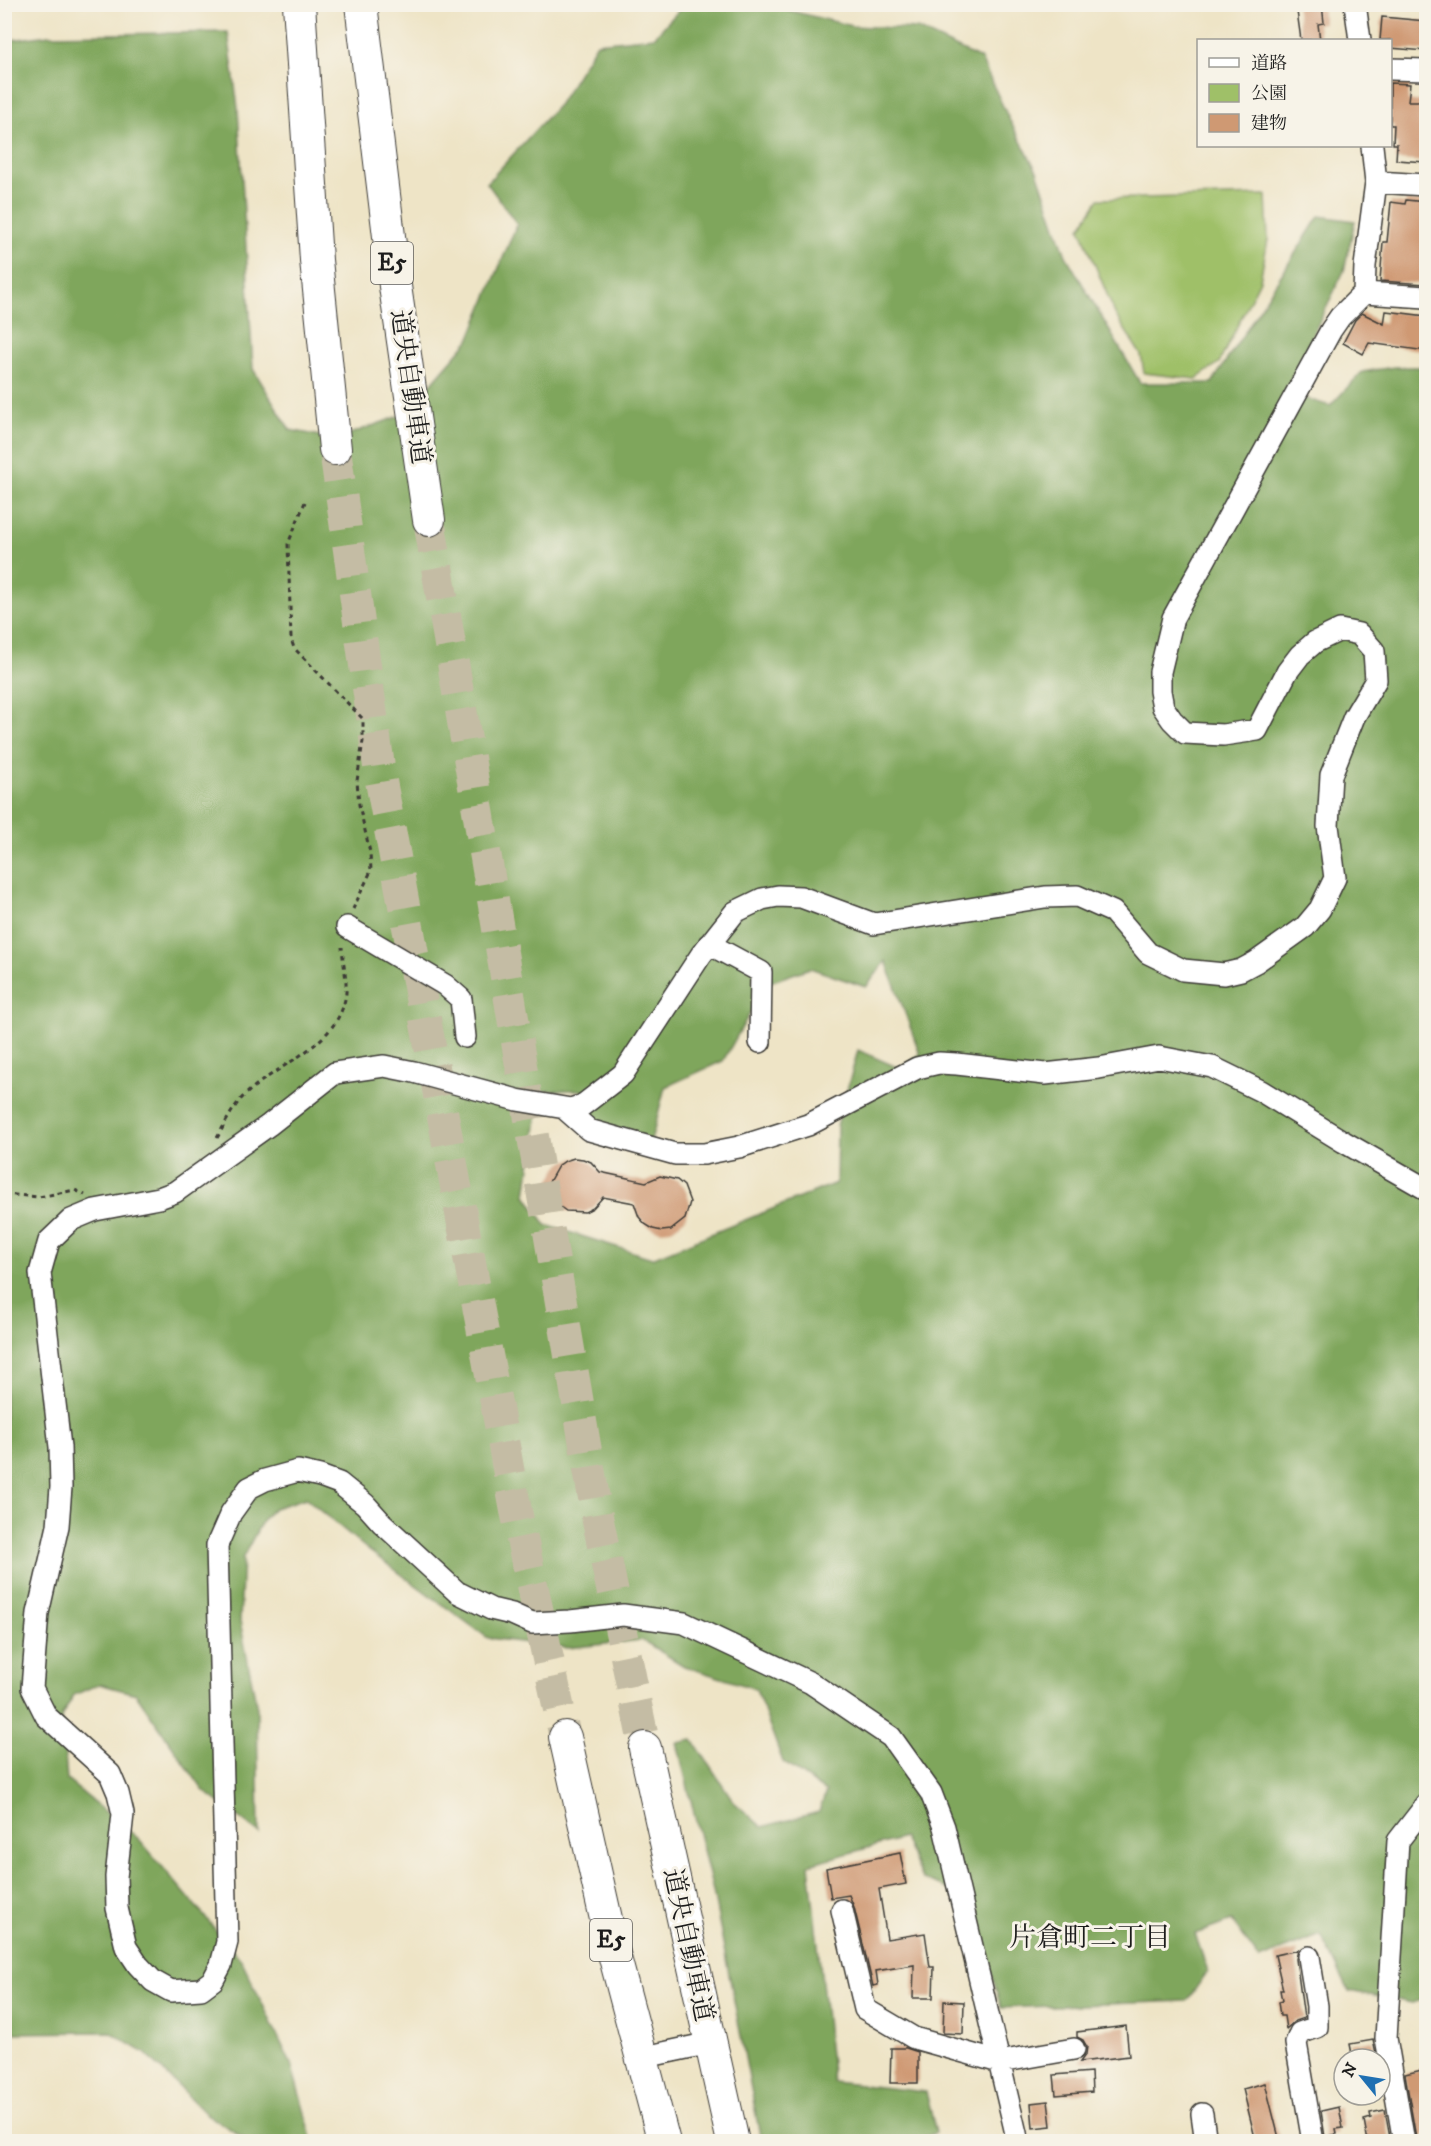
<svg xmlns="http://www.w3.org/2000/svg" width="1431" height="2146" font-family="'IM FELL DW Pica','Noto Serif JP',serif">
	<style>
		.green { fill: #9fc068; stroke: #5e6e42; stroke-width: 1.5 }
		.forest { fill: #7fa65c; stroke: #4e613c; stroke-width: 1.5; fill-rule: evenodd }
		.building { fill: #cf9973 }
		.lines { fill: none; stroke-linecap: round; stroke-linejoin: round }
		.highway-tunnel { stroke: #c4bca4; stroke-width: 32; stroke-dasharray: 32 16; stroke-linecap: butt }
		.minor-casing { stroke: #3c3a36; stroke-width: 24 }
		.highway-casing { stroke: #3c3a36; stroke-width: 34 }
		.path { stroke: #3c3a36; stroke-width: 3; stroke-dasharray: 4.5 4.5; stroke-linecap: butt }
		.minor { stroke: #fff; stroke-width: 21 }
		.highway { stroke: #fff; stroke-width: 32 }
		.labels { text-anchor: middle; dominant-baseline: central; stroke-width: 6; stroke-linejoin: round; paint-order: stroke }
		.shield { fill: #f7f3e8; stroke: #5e5c59; stroke-width: 1.5 }
		.shield-label { font-size: 24px; font-weight: bold; fill: #1c1c1c }
		.street-label { font-size: 26px; fill: #1c1c1c; stroke: #f7f3e8 }
		.neighbourhood-label { font-size: 27px; fill: #1c1c1c; stroke: #f7f3e8 }
	</style>
	<rect width="100%" height="100%" fill="#f7f3e8"/>
	<filter id="ink" filterUnits="userSpaceOnUse"><feTurbulence type="fractalNoise" baseFrequency=".0167" numOctaves="2"/><feDisplacementMap in="SourceGraphic" scale="12" xChannelSelector="R" yChannelSelector="G"/><feConvolveMatrix kernelMatrix="1 2 1 2 8 2 1 2 1" color-interpolation-filters="sRGB"/></filter>
	<filter id="wash" filterUnits="userSpaceOnUse"><feTurbulence type="fractalNoise" baseFrequency=".008" numOctaves="4" result="noise"/><feDisplacementMap in="SourceGraphic" scale="24" xChannelSelector="R" yChannelSelector="G"/><feGaussianBlur stdDeviation="1.35" result="paint"/><feColorMatrix in="noise" values="0 0 0 0 0 0 0 0 0 0 0 0 0 0 0 0 0 1.4 0 .05"/><feComposite in="paint" operator="in"/></filter>
	<g filter="url(#wash)">
		<rect width="100%" height="100%" fill="#eee4c6"/>
		<path class="green" d="M1266,195L1268,240L1260,280L1219,363L1196,379L1144,373L1141,355L1115,314L1080,228L1099,199Z"/>
		<path class="forest" d="M684,5H767L852,26L917,29L981,59L1009,119L1037,171L1066,256L1140,383H1212L1319,216L1355,221L1344,271L1285,392L1330,406L1362,372L1394,367H1426V1999L1412,2003L1349,1991L1321,1935L1259,1959L1232,1921L1195,1934L1208,1971L1187,2001L1001,2008L971,1898L922,1879L904,1838L809,1864L833,2082L926,2092L936,2133L909,2142L761,2141L713,1891L677,1743L693,1740L734,1802L762,1827L819,1812L826,1792L783,1762L756,1689L684,1666L642,1640L568,1648L488,1638L368,1550L306,1498L274,1508L264,1518L243,1557L240,1621L257,1708L259,1833L203,1790L136,1694L99,1684L74,1695L62,1715L67,1780L139,1839L242,1961L291,2064L313,2141H248L205,2113L145,2053L110,2032L5,2033L4,41L49,35L228,32L238,108L253,369L290,430L336,439L405,414L469,340L517,224L487,183L559,104L597,43L654,37ZM886,961L920,1054L901,1069L858,1050L837,1126L836,1183L652,1258L546,1225L526,1195L541,1091L581,1090L592,1124L651,1141L665,1087L723,1061L767,983L810,968L866,987Z"/>
		<g id="blocks">
			<path class="building" d="M1296,4H1322L1324,23L1318,24L1320,40H1301Z
				M1382,17L1426,21V51L1390,48V40H1380Z
				M1390,83L1410,84L1408,101H1426V162L1396,160L1397,144H1393L1394,125H1390Z
				M1406,200L1426,202V284L1380,281L1383,242H1387L1391,202L1405,204Z
				M1386,311L1426,316V351L1369,343L1363,354L1343,343L1355,320L1362,313L1384,324Z
				M574,1158L583,1159L591,1162L600,1172L646,1182L660,1176L677,1180L684,1186L690,1202L685,1219L671,1230L662,1231L653,1229L645,1224L639,1217L634,1203L603,1197L593,1208L585,1212L566,1211L559,1206L553,1199L549,1191V1182L558,1166L565,1161Z
				M900,1853L906,1884L879,1889L887,1939L925,1933L930,1967H934L933,1998H913L914,1965L876,1971L878,1985L873,1986L854,1907L849,1895L831,1898L826,1868Z
				M1298,1950L1296,1959L1304,2018L1295,2021L1286,2029L1284,2016H1280L1278,2002L1282,2001L1280,1990H1283L1275,1955Z
				M944,2001L964,2002L963,2034L943,2033Z
				M1126,2026L1129,2056L1080,2062L1086,2054L1087,2047L1083,2040L1077,2037V2032Z
				M1373,2040L1377,2059H1353L1350,2044Z
				M891,2048H906L918,2052V2083H890Z
				M1426,2069V2136L1416,2138L1405,2074Z
				M1091,2072L1092,2092L1056,2095L1054,2075Z
				M1265,2083L1280,2142H1256L1243,2089Z
				M1048,2101L1051,2126L1033,2128L1031,2103Z
				M1339,2107L1343,2128L1336,2129L1337,2134L1325,2137L1321,2111Z
				M1385,2110L1390,2138L1368,2142L1364,2120L1371,2118L1370,2113Z"/>
		</g>
	</g>
	<g filter="url(#ink)">
		<use href="#blocks" fill-opacity="0" stroke="#3c3a36" stroke-width="1.5"/>
		<g class="lines">
			<path class="highway-tunnel" d="M335,449L381,781L516,1511L565,1737
				M429,520L597,1516L645,1748"/>
			<defs>
				<path id="minor" d="M1355,4L1360,40
					M1390,69L1426,70
					M1376,182L1426,185
					M1364,293L1426,297
					M347,927L445,985L461,999L465,1037
					M709,944L761,972L760,1042
					M564,1108L589,1130L675,1154H704L739,1147L808,1125L917,1068L939,1063L957,1064L1045,1074L1099,1068L1159,1057L1212,1067L1261,1091L1344,1142L1426,1189
					M842,1910L865,2009L914,2038L999,2062L1074,2049
					M1309,1957L1317,2006V2027L1300,2033L1296,2043L1313,2142
					M640,2058L710,2043
					M1202,2114L1206,2142
					M1018,2142L944,1827L931,1793L891,1737L811,1683L684,1623L623,1615L570,1621L532,1623L512,1614L491,1609L457,1592L382,1523L365,1504L339,1483L320,1476L298,1471L265,1480L249,1488L231,1513L217,1545L227,1942L221,1965L213,1980L201,1989L171,1991L153,1981L138,1965L126,1947L117,1908L116,1877L123,1814L118,1793L110,1774L46,1716L32,1688L38,1613L58,1526L61,1487L60,1447L40,1273L49,1241L71,1220L95,1210L159,1198L175,1192L269,1125L335,1073L384,1066L414,1072L517,1100L571,1109L583,1105L623,1074L701,955L735,912L762,899L778,896L801,897L874,924L1045,897L1077,896L1113,912L1148,953L1183,970L1224,974L1241,970L1256,962L1305,927L1320,909L1335,878L1328,826L1331,775L1354,717L1376,680L1374,651L1359,634L1340,630L1315,642L1300,655L1287,672L1257,730L1223,735L1185,733L1172,720L1163,707L1160,691V672L1173,618L1331,330L1340,317L1364,293L1365,266L1376,182L1372,146
					M1404,2142L1386,2038L1398,1841L1426,1805"/>
				<path id="highway" d="M299,4L316,260L335,449
					M361,4L395,286L429,520
					M565,1737L613,1950L664,2142
					M645,1748L733,2142"/>
			</defs>
			<use href="#minor" class="minor-casing"/>
			<use href="#highway" class="highway-casing"/>
			<path class="path" d="M305,502L288,544L291,639L294,648L363,719V741L357,781L359,805L370,852L371,871L353,909
				M217,1138C225,1124 233,1106 245,1095C277,1063 340,1046 346,993C347,979 343,962 342,947
				M4,1194L39,1197L75,1190L85,1195"/>
			<use href="#minor" class="minor"/>
			<use href="#highway" class="highway"/>
		</g>
	</g>
	<g class="labels">
		<g class="shield">
			<rect x="371" y="242" width="42" height="42" rx="4.5"/>
			<rect x="590" y="1919" width="42" height="42" rx="4.5"/>
		</g>
		<g class="shield-label">
			<text x="392" y="263">E5</text>
			<text x="611" y="1940">E5</text>
		</g>
		<g class="street-label">
			<text transform="translate(410 387) rotate(82)">道央自動車道</text>
			<text transform="translate(688 1945) rotate(78)">道央自動車道</text>
		</g>
		<g class="neighbourhood-label">
			<text x="1090" y="1938">片倉町二丁目</text>
		</g>
	</g>
	<rect width="1431" height="2146" fill="none" stroke="#f7f3e8" stroke-width="24"/>
	<rect x="1197" y="39" width="195" height="108" fill="#f7f3e8" stroke="#9f9d96" stroke-width="1.5"/>
	<rect x="1209" y="58" width="30" height="9" fill="#ffffff" stroke="#9f9d96" stroke-width="1.5"/>
	<text x="1251" y="69" font-size="18" fill="#1c1c1c">道路</text>
	<rect x="1209" y="84" width="30" height="18" fill="#9fc068" stroke="#9f9d96" stroke-width="1.5"/>
	<text x="1251" y="99" font-size="18" fill="#1c1c1c">公園</text>
	<rect x="1209" y="114" width="30" height="18" fill="#cf9973" stroke="#9f9d96" stroke-width="1.5"/>
	<text x="1251" y="129" font-size="18" fill="#1c1c1c">建物</text>
	<g transform="translate(1362 2077) rotate(300)"><circle r="28" fill="#f7f3e8" stroke="#9f9d96" stroke-width="1.5"/>
	<path d="M0-4.5L10 22L0 15L-10 22Z" fill="#1f6fb2"/>
	<text y="-9" font-size="16" font-weight="bold" text-anchor="middle" fill="#1c1c1c">N</text>
	</g>
</svg>
